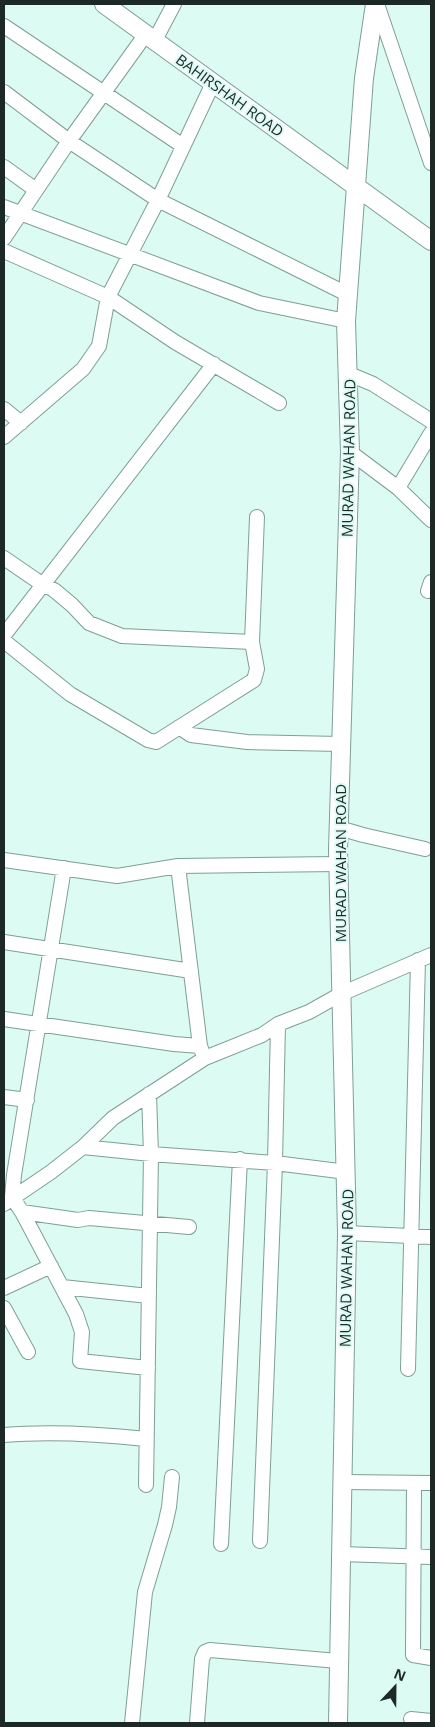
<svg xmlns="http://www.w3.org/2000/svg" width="435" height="1727" font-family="'Open Sans',sans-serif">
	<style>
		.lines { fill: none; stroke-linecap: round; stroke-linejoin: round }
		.minor-casing { stroke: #7f9e97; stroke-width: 16 }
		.tertiary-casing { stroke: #7f9e97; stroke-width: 20 }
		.minor { stroke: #fff; stroke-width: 14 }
		.tertiary { stroke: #fff; stroke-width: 18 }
		.labels { text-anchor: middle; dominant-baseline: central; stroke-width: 4; stroke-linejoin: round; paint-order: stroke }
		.street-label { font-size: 15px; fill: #1d2926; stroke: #dbfbf3 }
	</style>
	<rect width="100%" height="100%" fill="#dbfbf3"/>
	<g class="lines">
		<defs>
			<path id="minor" d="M377,4L431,163
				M4,26L183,146
				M155,40L174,4
				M4,92L69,141L158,200L349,295
				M4,167L36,190
				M4,207L259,303L346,321
				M4,238L69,141L146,34
				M4,251L108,297L175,342L279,403
				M349,374L373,384L431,421
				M4,409L21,423
				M4,437L83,369L99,346L108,297L158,200L213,83
				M350,452L398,488L431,520
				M398,488L431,433
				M4,558L36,580L54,590L72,605L89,623L122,636L252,642
				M428,591L431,582
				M4,635L214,364
				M4,641L70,694L148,740L156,742L254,680L257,669L252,642L257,517
				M179,727L191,735L247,742L341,744
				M339,828L363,835L425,849
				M4,860L117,876L178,866L338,864
				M178,866L200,1046L203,1054
				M64,868L14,1175L12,1197L22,1212L76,1314L82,1332L80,1361L148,1368
				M4,942L191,971
				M4,1019L174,1044L200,1046
				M4,1097L27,1100
				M83,1147L151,1154L275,1163L347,1172
				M4,1204L51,1172L83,1147L113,1118L205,1058L262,1035L278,1024L309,1012L341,994L431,955
				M22,1212L78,1220L89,1218L189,1227
				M347,1233L431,1237
				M62,1287L149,1296
				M4,1288L51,1266
				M4,1308L28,1352
				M408,1369L418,960
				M4,1435C51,1431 99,1434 146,1439
				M343,1482L431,1483
				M414,1483L413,1655L431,1658
				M146,1485L151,1154L149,1094
				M260,1541L275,1163L278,1024
				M221,1544L240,1159
				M341,1554L431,1557
				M411,1719L431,1721
				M132,1723L145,1592L165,1525L169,1507L172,1477
				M197,1723L202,1659L205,1652L210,1650L338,1661"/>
			<path id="tertiary" d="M104,4L431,241
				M338,1723L347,1233L338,850L350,452L346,321L364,78L375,4"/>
		</defs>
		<use href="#minor" class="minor-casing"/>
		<use href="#tertiary" class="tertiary-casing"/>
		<use href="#minor" class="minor"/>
		<use href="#tertiary" class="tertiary"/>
	</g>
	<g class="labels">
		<g class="street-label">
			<text transform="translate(230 95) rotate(36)">BAHIRSHAH ROAD</text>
			<text transform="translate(348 458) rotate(-89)">MURAD WAHAN ROAD</text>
			<text transform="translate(340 863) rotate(-90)">MURAD WAHAN ROAD</text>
			<text transform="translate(346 1268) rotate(-89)">MURAD WAHAN ROAD</text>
		</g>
	</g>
	<rect width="435" height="1727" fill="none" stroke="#1d2926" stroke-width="10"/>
	<g transform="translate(395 1687) rotate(22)" stroke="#dbfbf3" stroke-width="4" paint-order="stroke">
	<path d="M0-4L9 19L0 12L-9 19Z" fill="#1d2926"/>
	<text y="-8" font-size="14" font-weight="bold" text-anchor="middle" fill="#1d2926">N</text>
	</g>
</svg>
